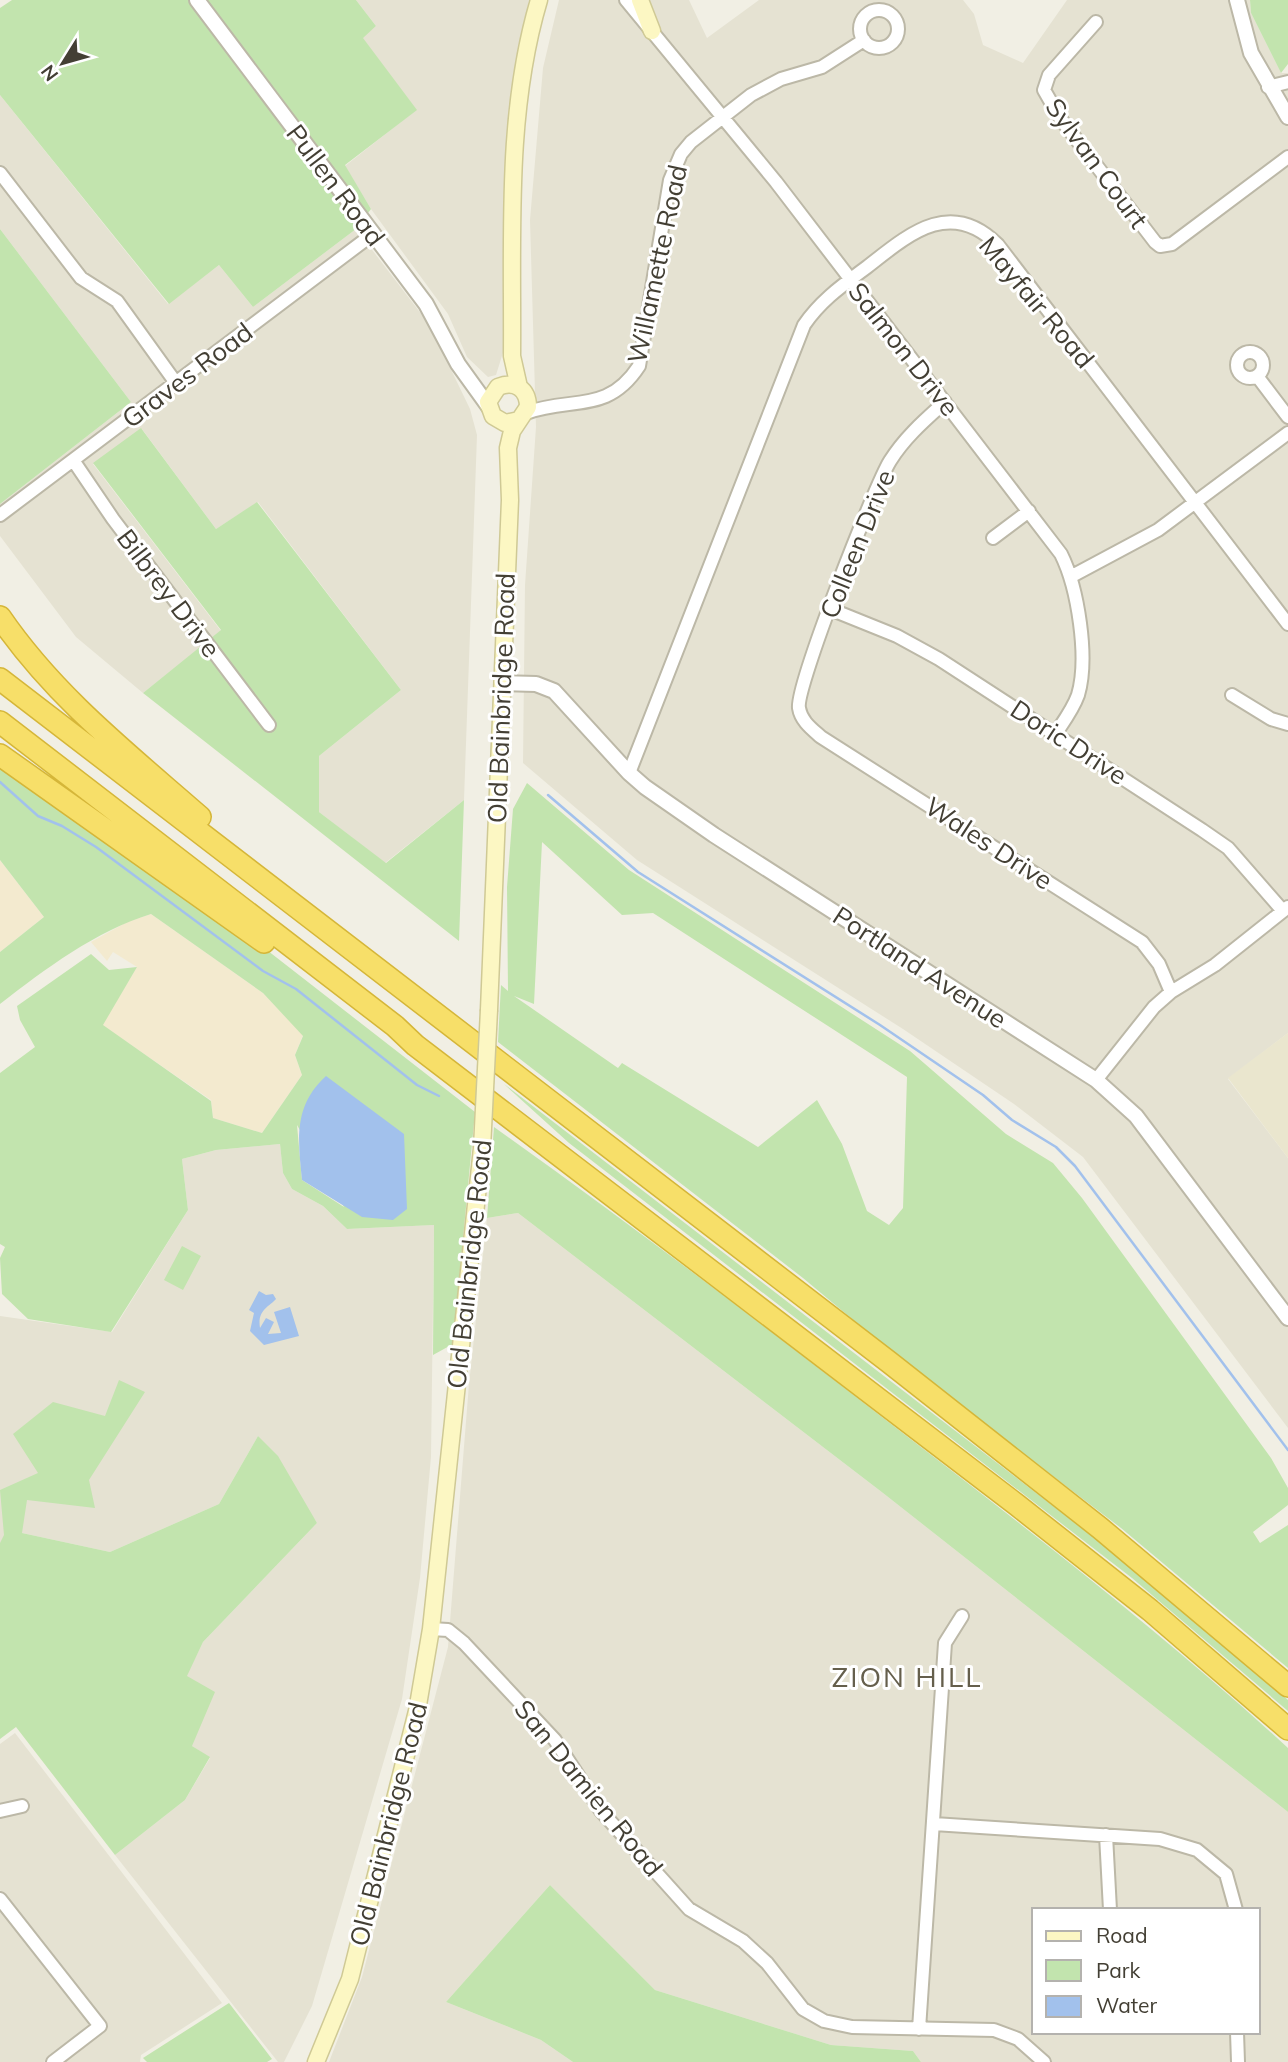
<svg xmlns="http://www.w3.org/2000/svg" width="1288" height="2062" font-family="Mulish,sans-serif">
	<style>
		.residential { fill: #e5e2d2; fill-rule: evenodd }
		.commercial { fill: #f3eacf }
		.education { fill: #eae6ce }
		.green { fill: #c2e4ae; fill-rule: evenodd }
		.water { fill: #a2c1ec }
		.lines { fill: none; stroke-linecap: round; stroke-linejoin: round }
		.stream { stroke: #a2c1ec; stroke-width: 2.5 }
		.minor-casing { stroke: #bcb8a7; stroke-width: 16 }
		.tertiary-casing { stroke: #bcb8a7; stroke-width: 18 }
		.secondary-casing { stroke: #cfc995; stroke-width: 19 }
		.motorway-casing { stroke: #d5b639; stroke-width: 24 }
		.minor { stroke: #fff; stroke-width: 12 }
		.tertiary { stroke: #fff; stroke-width: 14 }
		.secondary { stroke: #fcf7c3; stroke-width: 16 }
		.motorway { stroke: #f7df69; stroke-width: 21 }
		.secondary-bridge-casing { stroke: #cfc995; stroke-width: 19; stroke-linecap: butt }
		.secondary-bridge { stroke: #fcf7c3; stroke-width: 16 }
		.labels { text-anchor: middle; dominant-baseline: central; stroke-width: 6; stroke-linejoin: round; paint-order: stroke }
		.street-label { font-size: 26px; fill: #433f34; stroke: #fff }
		.neighbourhood-label { font-size: 28px; letter-spacing: 2px; fill: #655f4c; stroke: #fff }
	</style>
	<rect width="100%" height="100%" fill="#f1efe4"/>
	<path class="residential" d="M356,0H529L513,82L508,141L505,346L496,375L488,377L467,357L448,314L371,209L345,166L416,110L362,38L376,26Z
		M559,0H689L707,38L759,0H963L974,14L983,45L1023,63L1067,0H1250L1251,13L1281,73H1288V1033L1228,1079L1288,1158V1428L1083,1157L1014,1104L903,1029L637,860L523,763L525,585L536,427L530,220L543,68Z
		M0,95L168,304L219,265L253,307L356,229L429,324L470,409L477,435L464,800L385,863L319,812V756L401,690L258,502L216,529L142,429L93,464L221,631L143,693L76,637L0,536V504L131,402L0,229Z
		M280,1144L283,1173L292,1189L323,1206L347,1229L434,1225L431,1457L420,1578L402,1699L312,2006L284,2062H278L115,1855L185,1800L210,1758L192,1746L186,1676L203,1642L317,1523L258,1436L219,1504L110,1552L22,1533L0,1558V1316L112,1332L188,1210L182,1159L216,1150Z
		M518,1213L883,1493L1288,1812V2062H921L913,2051L831,2045L655,1990L550,1885L446,2002L541,2040L573,2062H329L362,1977L448,1647L469,1384L487,1218ZM1034,1910H1258V2032H1034Z
		M15,1733L222,2003L141,2055L140,2062H61L107,2027L0,1890V1817L28,1810L27,1800L0,1806V1744Z
		M0,1908L91,2024L44,2062H0Z"/>
	<path class="commercial" d="M0,860L44,917L0,952Z
		M151,914L263,993L303,1035L295,1055L302,1075L262,1133L213,1118L211,1100L102,1025L137,967L113,952L107,961L91,942L127,922Z"/>
	<path class="education" d="M1288,1033V1158L1228,1078Z"/>
	<path class="green" d="M12,0H356L376,26L363,38L417,110L345,165L371,209L356,229L253,307L219,265L169,304L0,95V8Z
		M1250,0H1288V64L1281,73L1251,13Z
		M0,229L131,402L0,504Z
		M141,428L216,529L257,502L401,690L319,756V812L386,863L464,800L459,941L143,693L221,630L93,463Z
		M0,761L227,919L475,1112L453,1344L433,1355L434,1225L347,1229L323,1206L292,1189L283,1173L280,1144L216,1150L182,1159L188,1210L111,1332L28,1319L2,1294L0,1258L5,1247L0,1244V1073L35,1047L20,1020L17,1006L91,954L109,970L137,967L103,1025L211,1101L213,1118L262,1133L302,1075L295,1055L303,1036L263,993L151,914C96,931 45,969 0,1004V952L44,917L0,860ZM297,1125L344,1207L302,1180Z
		M527,783L629,870L910,1051L1006,1134L1053,1163L1082,1198L1271,1458L1288,1488V1505L1253,1532L1260,1543L1288,1525V1668L1121,1528L912,1369L803,1278L498,1042L501,985L508,991L507,887L513,809ZM542,842L622,915L653,913L907,1077L903,1208L889,1225L867,1211L842,1144L817,1100L758,1147L622,1063L618,1068L514,996L534,1004Z
		M504,1084L1122,1559L1278,1691L1288,1700V1711L1132,1578L569,1143Z
		M494,1127C633,1226 769,1329 904,1434C1035,1535 1166,1636 1288,1748V1812L883,1493L518,1213L487,1218Z
		M182,1246L201,1256L183,1290L164,1280Z
		M119,1380L145,1392L89,1480L95,1508L27,1500L22,1533L110,1552L219,1504L258,1436L278,1456L317,1523L203,1642L187,1676L215,1692L192,1746L210,1757L185,1800L115,1855L16,1727L0,1739V1543L4,1535L0,1490L38,1473L13,1434L53,1402L105,1416Z
		M550,1885L655,1990L831,2045L913,2051L921,2062H573L541,2040L446,2002Z
		M229,2003L272,2059L267,2062H147L143,2058Z"/>
	<path class="water" d="M326,1076L404,1134L407,1209L393,1220L362,1217L302,1180C298,1140 293,1106 326,1076Z
		M259,1291L266,1295L273,1294L276,1299C269,1307 257,1310 260,1328L266,1318L274,1322L268,1334L281,1333L274,1312L290,1307L299,1336L264,1345L250,1331L254,1313L249,1310Z"/>
	<g class="lines">
		<path class="stream" d="M0,782L38,816L62,826L96,847L263,971L296,989L417,1085L439,1096
			M548,795L638,872L880,1025L983,1095L1012,1120L1056,1147L1075,1166L1288,1450"/>
		<defs>
			<path id="minor" d="M626,0L776,182L1061,554C1078,588 1089,658 1078,695C1073,709 1064,721 1056,733
				M860 29a19 19 0 1 1 38 0a19 19 0 1 1-38 0Z
				M1096,22L1049,75L1044,90L1060,118L1155,242L1160,246L1172,244L1288,157
				M1268,87L1288,82
				M0,173L81,278L117,301L176,383
				M1237 365a13 13 0 1 1 26 0a13 13 0 1 1-26 0Z
				M1257,376L1288,417
				M945,402C925,420 905,437 890,461C875,485 795,688 799,708C801,721 812,729 821,737L1142,942L1159,964L1171,992
				M526,413C571,396 607,415 639,366L670,180L681,154L691,142L751,95L781,79L822,67L864,40
				M73,460L113,519L269,725
				M0,515L373,234
				M993,538L1029,511
				M1072,576L1158,530L1288,433
				M830,609L897,636L939,659L1202,830L1228,848L1283,911
				M1232,695L1271,719L1288,724
				M629,773L804,325C821,300 843,285 867,267C908,235 950,197 998,245L1288,624
				M1096,1080L1154,1007L1171,992L1215,965L1288,907
				M431,1629L448,1630L464,1643L555,1740L601,1811L689,1909L743,1941L767,1963L803,2009L824,2021L852,2027L994,2030L1018,2039L1044,2062
				M0,1811L22,1806
				M934,1824L1160,1839L1197,1850L1226,1874L1236,1910
				M1106,1835L1110,1910
				M0,1899L100,2026L53,2062
				M919,2029L945,1643L962,1616
				M1237,2032L1238,2062"/>
			<path id="tertiary" d="M197,0L426,304L458,364L489,407
				M1237,0L1251,53L1288,117
				M502,683L536,684L554,691L629,773L645,787L714,835L1096,1080L1136,1116L1288,1318"/>
			<path id="secondary" d="M640,0L652,31
				M519,387L512,356C513,238 505,114 539,0
				M489,1010L510,500L508,448L512,431L528,407C528,389 515,380 498,387L488,402L493,416L505,423L519,420
				M316,2062L350,1979L417,1711L431,1629L482,1148"/>
			<path id="motorway" d="M0,617C54,696 128,754 200,817
				M0,679L889,1362L1100,1528L1288,1686
				M0,722L395,1026L415,1045L1017,1505L1150,1610L1288,1729
				M0,755L264,942"/>
		</defs>
		<use href="#minor" class="minor-casing"/>
		<use href="#tertiary" class="tertiary-casing"/>
		<use href="#secondary" class="secondary-casing"/>
		<use href="#motorway" class="motorway-casing"/>
		<use href="#minor" class="minor"/>
		<use href="#tertiary" class="tertiary"/>
		<use href="#secondary" class="secondary"/>
		<use href="#motorway" class="motorway"/>
		<defs>
			<path id="secondary-bridge" d="M482,1148L489,1010"/>
		</defs>
		<use href="#secondary-bridge" class="secondary-bridge-casing"/>
		<use href="#secondary-bridge" class="secondary-bridge"/>
	</g>
	<g class="labels">
		<g class="street-label">
			<text transform="translate(1097 163) rotate(54)">Sylvan Court</text>
			<text transform="translate(336 185) rotate(53)">Pullen Road</text>
			<text transform="translate(657 264) rotate(-78)">Willamette Road</text>
			<text transform="translate(1037 302) rotate(50)">Mayfair Road</text>
			<text transform="translate(904 349) rotate(52)">Salmon Drive</text>
			<text transform="translate(187 375) rotate(-37)">Graves Road</text>
			<text transform="translate(857 544) rotate(-68)">Colleen Drive</text>
			<text transform="translate(169 593) rotate(53)">Bilbrey Drive</text>
			<text transform="translate(501 698) rotate(-88)">Old Bainbridge Road</text>
			<text transform="translate(1069 742) rotate(33)">Doric Drive</text>
			<text transform="translate(989 843) rotate(33)">Wales Drive</text>
			<text transform="translate(920 967) rotate(33)">Portland Avenue</text>
			<text transform="translate(469 1264) rotate(-84)">Old Bainbridge Road</text>
			<text transform="translate(589 1788) rotate(51)">San Damien Road</text>
			<text transform="translate(388 1824) rotate(-76)">Old Bainbridge Road</text>
		</g>
		<g class="neighbourhood-label">
			<text x="907" y="1676">ZION HILL</text>
		</g>
	</g>
	<rect x="1032" y="1908" width="228" height="126" fill="#ffffff" stroke="#b4b2ae" stroke-width="2"/>
	<rect x="1046" y="1931" width="35" height="10" fill="#fcf7c3" stroke="#b4b2ae" stroke-width="2"/>
	<text x="1096" y="1943" font-size="21" fill="#433f34">Road</text>
	<rect x="1046" y="1960" width="35" height="21" fill="#c2e4ae" stroke="#b4b2ae" stroke-width="2"/>
	<text x="1096" y="1978" font-size="21" fill="#433f34">Park</text>
	<rect x="1046" y="1996" width="35" height="21" fill="#a2c1ec" stroke="#b4b2ae" stroke-width="2"/>
	<text x="1096" y="2013" font-size="21" fill="#433f34">Water</text>
	<g transform="translate(63 63) rotate(233)" stroke="#ffffff" stroke-width="5" paint-order="stroke">
	<path d="M0-5L12 26L0 18L-12 26Z" fill="#433f34"/>
	<text y="-10" font-size="19" font-weight="bold" text-anchor="middle" fill="#433f34">N</text>
	</g>
</svg>
